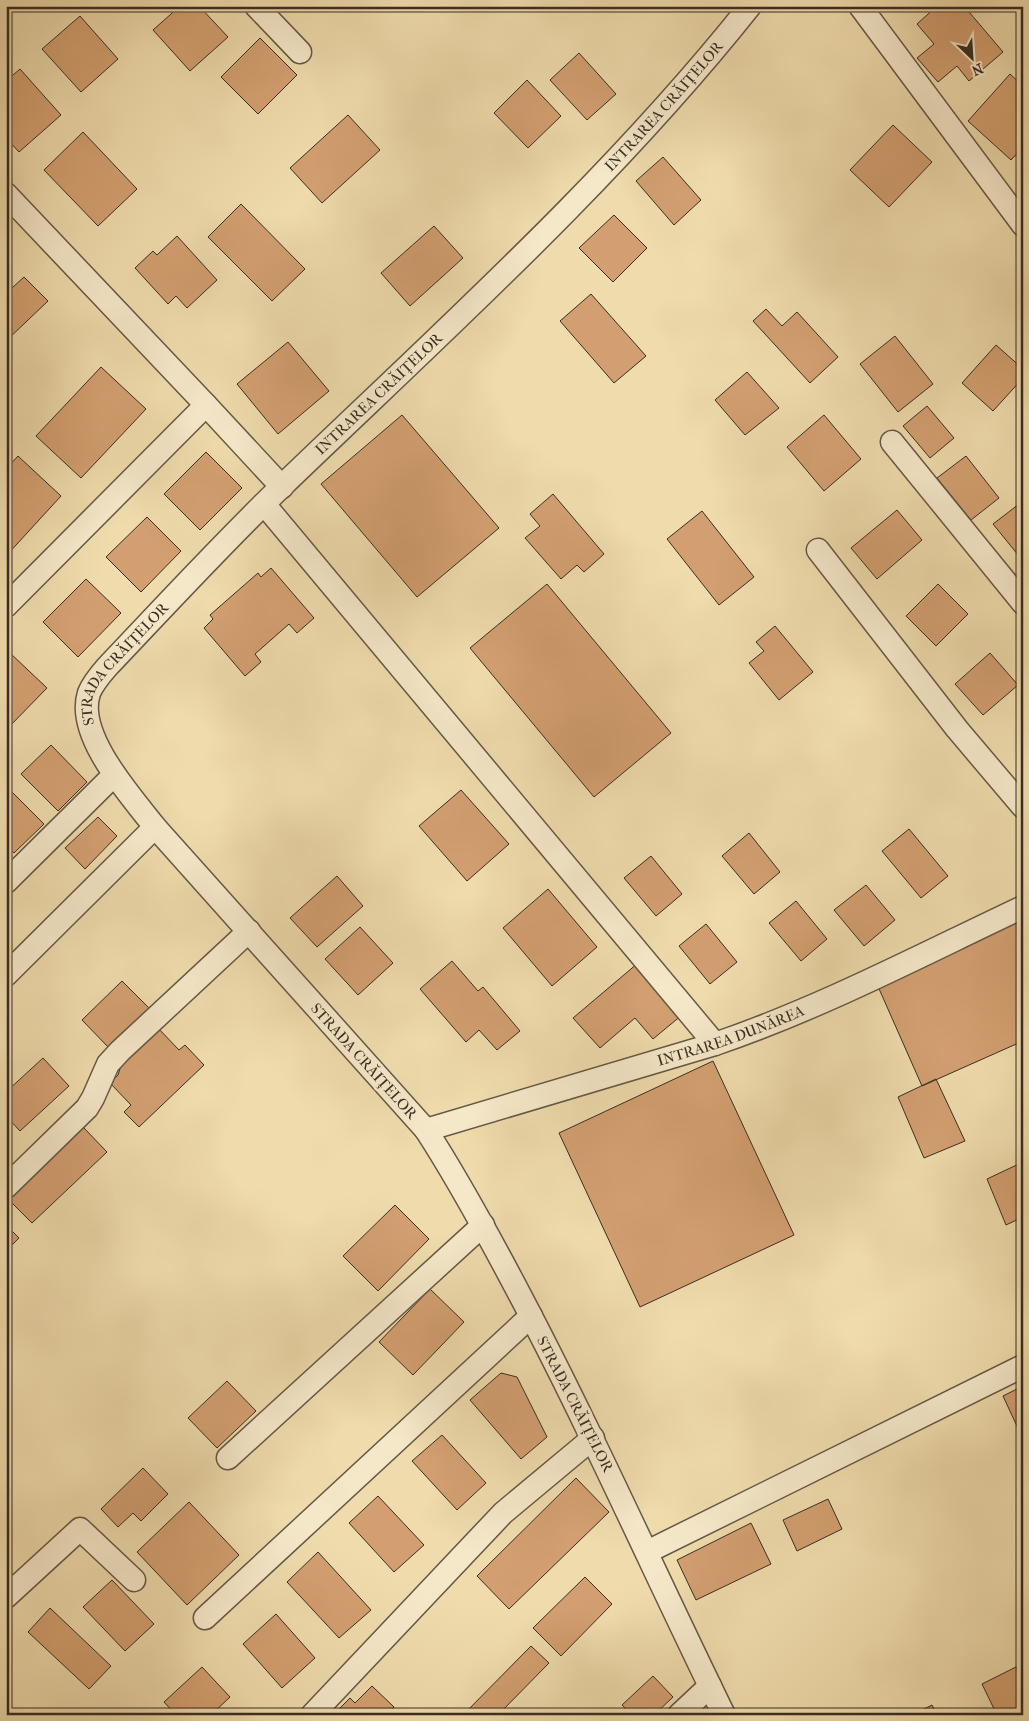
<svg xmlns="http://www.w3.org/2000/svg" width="1029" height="1721" font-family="'IM FELL French Canon',serif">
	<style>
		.building { fill: #d39f70; stroke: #392d24 }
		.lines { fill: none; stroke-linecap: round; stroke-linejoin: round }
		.street-casing { stroke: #665846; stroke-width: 25 }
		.street { stroke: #f5e8c9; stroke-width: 22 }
		.labels { text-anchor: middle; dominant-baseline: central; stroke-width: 5; stroke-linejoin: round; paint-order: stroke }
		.street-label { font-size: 15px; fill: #392d24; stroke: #f5e8c9 }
	</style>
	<rect width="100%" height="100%" fill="#efdbac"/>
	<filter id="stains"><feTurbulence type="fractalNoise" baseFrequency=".004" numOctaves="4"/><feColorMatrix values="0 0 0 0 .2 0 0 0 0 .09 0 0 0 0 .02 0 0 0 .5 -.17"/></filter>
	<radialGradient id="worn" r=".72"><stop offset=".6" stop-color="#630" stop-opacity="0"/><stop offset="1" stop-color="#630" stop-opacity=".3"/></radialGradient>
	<path class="building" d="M180,6H199L228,37L190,71L153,30Z
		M937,6H964L1003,52L969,81L957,66L938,82L917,58L934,44L917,24Z
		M80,16L118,59L81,92L42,49Z
		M260,38L297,75L258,114L221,77Z
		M579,53L616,94L587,120L550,80Z
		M20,69L61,115L19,152L6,138V81Z
		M1010,74L1023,86V147L1011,160L968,121Z
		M527,80L561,116L528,148L494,113Z
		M348,115L380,150L322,203L290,168Z
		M893,125L932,162L889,207L850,170Z
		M83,132L137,189L98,226L44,170Z
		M663,157L701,200L674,225L636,181Z
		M241,204L305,269L272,301L208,237Z
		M614,215L647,248L613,282L579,248Z
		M434,226L463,258L410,306L381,273Z
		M177,236L217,280L187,308L176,296L168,304L135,268L153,251L157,255Z
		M24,277L48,301L6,341V282L12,288Z
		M591,294L646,356L614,383L560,321Z
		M766,309L782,326L797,312L838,357L810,383L753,321Z
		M895,336L933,384L898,412L860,364Z
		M288,342L329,391L278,434L237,384Z
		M996,345L1023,369V378L993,411L962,383Z
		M101,367L146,409L81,478L36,436Z
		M747,372L779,408L745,435L715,400Z
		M927,406L954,438L930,458L903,426Z
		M402,415L499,528L417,597L321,484Z
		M824,415L861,459L824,491L787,447Z
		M206,452L242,488L200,530L164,494Z
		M18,456L61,496L6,556V469Z
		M966,456L999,498L971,520L937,478Z
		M553,494L604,554L584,572L577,565L561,579L525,538L540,526L530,514Z
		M1023,501V561L993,524Z
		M897,510L922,540L877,579L851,548Z
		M702,511L754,577L719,605L667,539Z
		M147,517L181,551L141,592L106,557Z
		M271,568L314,618L297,633L289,624L255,654L261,662L245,676L204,628L213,619L210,615L258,573L261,577Z
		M86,579L121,613L78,657L43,622Z
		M547,584L671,733L594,797L470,648Z
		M938,584L968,614L936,646L906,616Z
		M775,626L813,672L779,700L749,663L764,651L756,642Z
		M10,653L47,688L6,730V657Z
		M990,653L1018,685L983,715L955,684Z
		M51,745L87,782L58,811L21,774Z
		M7,787L44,824L14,853L6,845Z
		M461,790L509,844L467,881L419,826Z
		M98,817L117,836L85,869L65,848Z
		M909,829L948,876L921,898L882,851Z
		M749,833L780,872L754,894L722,856Z
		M651,856L682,894L656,916L624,878Z
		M337,876L363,906L317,947L290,918Z
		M866,885L895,920L864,946L834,910Z
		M548,889L597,947L552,986L503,928Z
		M796,901L827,939L801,961L769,923Z
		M1023,918V1041L922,1086L876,982Z
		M706,924L737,962L710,984L679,946Z
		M360,927L393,963L358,995L325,959Z
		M452,961L478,991L483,987L520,1031L497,1050L479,1030L466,1042L420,989Z
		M638,963L682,1015L653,1039L635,1018L600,1048L573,1018Z
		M122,981L150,1009L109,1048L82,1020Z
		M157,1027L179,1050L185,1045L204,1065L139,1127L124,1112L131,1105L110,1083L118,1075L123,1059Z
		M43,1058L69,1086L20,1131L6,1116V1092Z
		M713,1061L794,1235L640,1307L559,1133Z
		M936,1079L965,1141L924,1158L898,1097Z
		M83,1127L107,1152L32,1223L8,1199Z
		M1023,1162V1217L1006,1225L987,1179Z
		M395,1205L429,1239L378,1291L343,1256Z
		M6,1225L19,1238L6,1251Z
		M430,1289L464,1322L413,1375L379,1342Z
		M501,1373L517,1377L547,1437L521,1459L470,1400Z
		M227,1381L256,1411L217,1448L188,1418Z
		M1023,1386V1436L1022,1437L1003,1396Z
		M442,1435L486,1483L457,1510L412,1461Z
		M143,1468L168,1494L141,1521L133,1513L118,1527L101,1509Z
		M576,1478L609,1512L509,1609L477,1576Z
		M378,1496L424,1545L394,1572L349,1523Z
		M828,1499L842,1529L797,1551L783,1520Z
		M189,1502L239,1555L187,1605L137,1552Z
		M751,1523L771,1564L696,1600L677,1560Z
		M318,1552L371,1610L339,1638L287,1582Z
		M585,1577L612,1604L561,1656L533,1628Z
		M112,1580L154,1624L125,1651L83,1607Z
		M50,1608L111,1666L89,1689L28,1632Z
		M276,1614L315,1658L282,1688L243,1644Z
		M531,1646L549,1663L498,1715H463Z
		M202,1667L230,1697L211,1715H176L164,1702Z
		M1016,1667L1023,1681V1707L1006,1715H997L982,1684Z
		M653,1676L673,1697L654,1715H632L622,1705Z
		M372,1686L394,1707L390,1712L392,1715H333L350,1698L355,1703Z
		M932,1705L937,1715H912Z"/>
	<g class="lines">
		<defs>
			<g id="street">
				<path d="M256,6L300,52"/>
				<path d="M860,6L1023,225"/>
				<path d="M6,194L206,405L282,487"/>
				<path d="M892,442L1023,603"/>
				<path d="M264,504L715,1044"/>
				<path d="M818,550L957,729L1023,807"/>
				<path d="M6,606L206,405"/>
				<path d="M6,882L114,775"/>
				<path d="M6,975L155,827"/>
				<path id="s1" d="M426,1130L715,1044C821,1008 921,955 1023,907"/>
				<path d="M6,1187L87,1108L93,1098L108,1064L120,1051L249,931"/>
				<path d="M228,1458L483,1225"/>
				<path d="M647,1552L1023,1366"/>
				<path d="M6,1597L80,1529L134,1580"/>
				<path d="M205,1618L531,1316"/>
				<path d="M312,1715L503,1513L593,1438"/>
				<path d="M679,1715L710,1686"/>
				<path id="s2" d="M724,1715C656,1576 593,1434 521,1297C491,1240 461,1184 426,1130L155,827C131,796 75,735 89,693C93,683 100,675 107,667C164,607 221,545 281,487C442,332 611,181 750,6"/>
			</g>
		</defs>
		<use href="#street" class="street-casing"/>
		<use href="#street" class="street"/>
	</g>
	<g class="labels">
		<g class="street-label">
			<text stroke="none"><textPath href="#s2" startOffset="2040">INTRAREA CRĂIȚELOR</textPath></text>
			<text stroke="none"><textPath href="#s2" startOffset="1635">INTRAREA CRĂIȚELOR</textPath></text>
			<text stroke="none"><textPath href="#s2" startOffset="1260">STRADA CRĂIȚELOR</textPath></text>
			<text stroke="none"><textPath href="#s1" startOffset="319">INTRAREA DUNĂREA</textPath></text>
			<text transform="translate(364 1061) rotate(48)">STRADA CRĂIȚELOR</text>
			<text transform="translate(575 1404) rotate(63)">STRADA CRĂIȚELOR</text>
		</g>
	</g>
	<rect width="1029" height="1721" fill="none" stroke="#efdbac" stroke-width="25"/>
	<rect x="8" y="8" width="1014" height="1706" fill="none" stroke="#392d24" stroke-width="2.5"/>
	<rect x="12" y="12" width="1004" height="1696" fill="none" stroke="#392d24"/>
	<g transform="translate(972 58) rotate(155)" stroke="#f5e8c9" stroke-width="4" paint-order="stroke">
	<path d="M0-4L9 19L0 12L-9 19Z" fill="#392d24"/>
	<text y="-8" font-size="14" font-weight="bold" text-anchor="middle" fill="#392d24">N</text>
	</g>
	<rect width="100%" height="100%" filter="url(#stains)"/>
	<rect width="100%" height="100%" fill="url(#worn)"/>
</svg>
